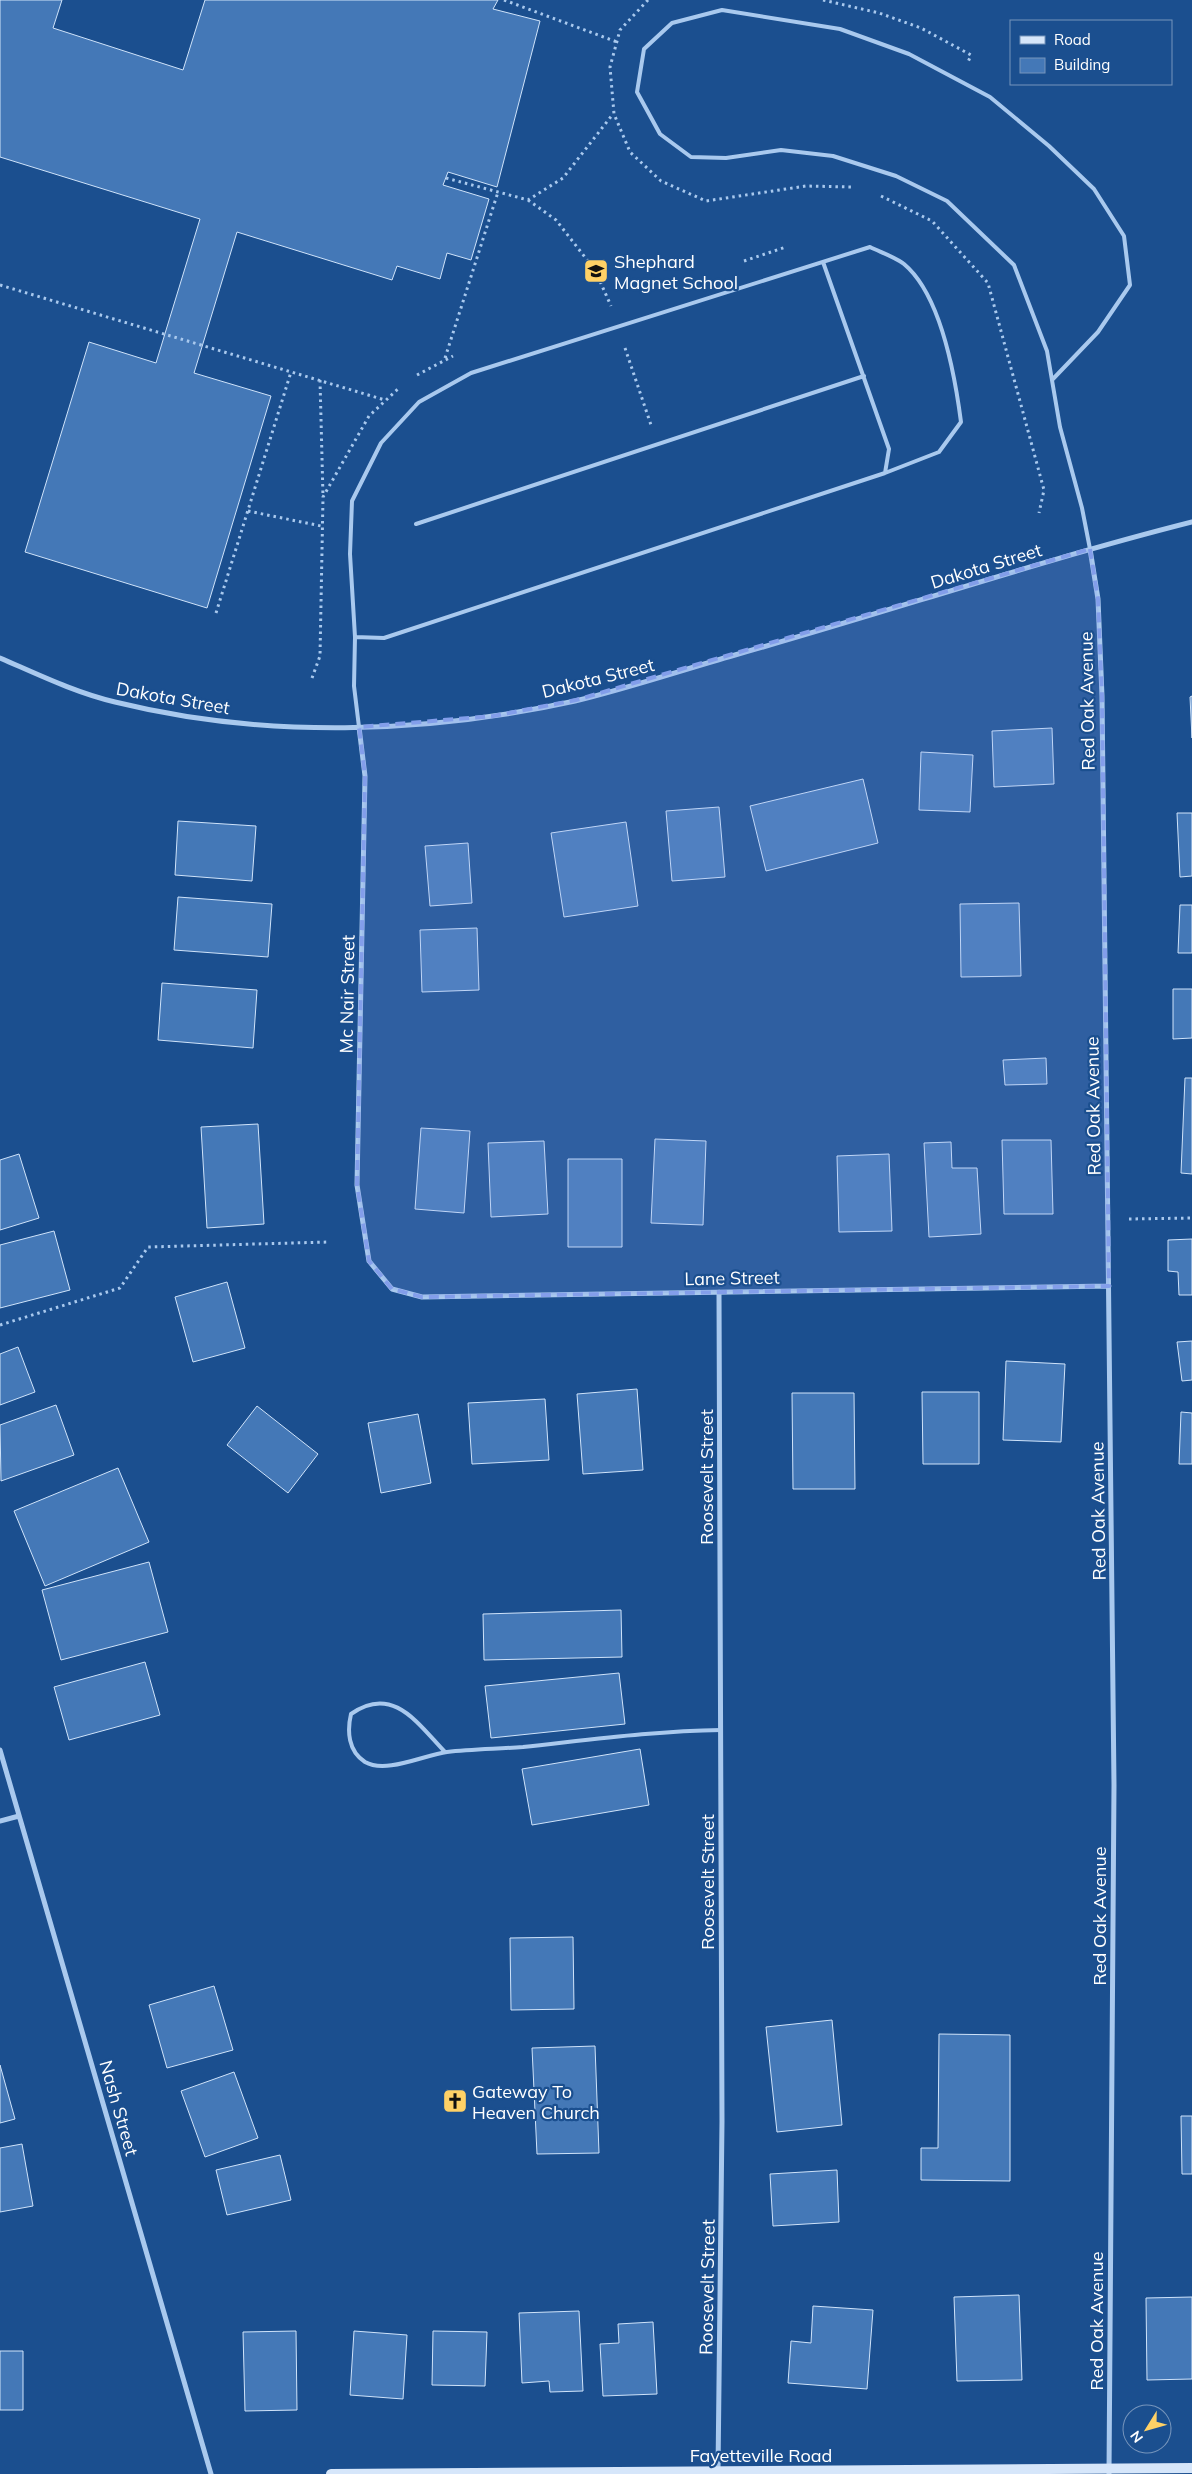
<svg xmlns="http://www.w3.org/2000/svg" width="1192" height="2474" font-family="Mulish,sans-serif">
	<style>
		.building { fill: #4478b7; stroke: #cfe3fa }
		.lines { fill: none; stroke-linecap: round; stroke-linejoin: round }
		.path { stroke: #a9c9ee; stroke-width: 3; stroke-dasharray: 2.5 4; stroke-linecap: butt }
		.lane { stroke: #a9c9ee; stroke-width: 4 }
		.street { stroke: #a9c9ee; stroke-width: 5 }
		.secondary { stroke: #d6e6fa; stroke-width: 10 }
		.marked { fill: #839eea; fill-opacity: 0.2; stroke: #839eea; stroke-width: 4; stroke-dasharray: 10 6; stroke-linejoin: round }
		.labels { text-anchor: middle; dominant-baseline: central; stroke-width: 4.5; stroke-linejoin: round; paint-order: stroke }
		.poi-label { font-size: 18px; fill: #fff; stroke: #1b4f8f; text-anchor: start }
		.street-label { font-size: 18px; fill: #fff; stroke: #1b4f8f }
	</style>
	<rect width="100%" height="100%" fill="#1b4f8f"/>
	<path class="building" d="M0,0H62L53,28L183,70L205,0H498L493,9L540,21L497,187L448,172L443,185L489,199L471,260L447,253L440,279L397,266L392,280L237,232L194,373L271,396L207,608L25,552L89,342L156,363L200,219L0,157Z
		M1192,696V738L1190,697Z
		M1052,728L1054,784L994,787L992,731Z
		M921,752L973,755L970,812L919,810Z
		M863,779L878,843L766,871L750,806Z
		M719,807L725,877L672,881L666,811Z
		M1177,813H1192V876L1180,877Z
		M178,821L256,826L252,881L175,875Z
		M626,822L638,906L564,917L551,833Z
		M468,843L472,903L430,906L425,846Z
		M178,897L272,904L268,957L174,950Z
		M1019,903L1021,976L961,977L960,904Z
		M1180,905H1192V953H1178Z
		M477,928L479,990L422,992L420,930Z
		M162,983L257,990L253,1048L158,1040Z
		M1173,989H1192V1038L1173,1039Z
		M1046,1058L1047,1084L1005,1085L1003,1060Z
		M1185,1078H1192V1174L1181,1173Z
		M258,1124L264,1224L207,1228L201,1127Z
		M421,1128L470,1131L464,1213L415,1209Z
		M655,1139L706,1141L703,1225L651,1223Z
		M1002,1140H1051L1053,1214H1004Z
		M544,1141L548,1214L491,1217L488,1143Z
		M951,1142L952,1168H977L981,1234L929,1237L924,1143Z
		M19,1154L39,1218L0,1230V1160Z
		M889,1154L892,1231L839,1232L837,1156Z
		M568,1159H622V1247H568Z
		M54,1231L70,1290L0,1308V1245Z
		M1192,1239V1295H1179L1178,1272L1168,1271V1240Z
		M227,1282L245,1348L193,1362L175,1297Z
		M1192,1341V1380L1182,1381L1177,1342Z
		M18,1347L35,1392L0,1405V1354Z
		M1006,1361L1065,1364L1061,1442L1003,1440Z
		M637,1389L643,1470L583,1474L577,1394Z
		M922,1392H979V1464H923Z
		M792,1393H854L855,1489H793Z
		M545,1399L549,1460L472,1464L468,1403Z
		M56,1405L74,1455L1,1481L0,1425Z
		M257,1406L318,1454L288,1493L227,1445Z
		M1181,1412L1192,1413V1464H1179Z
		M418,1414L431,1483L381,1493L368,1423Z
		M118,1468L149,1542L45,1586L14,1511Z
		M149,1562L168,1632L61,1660L42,1590Z
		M621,1610L622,1657L484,1660L483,1614Z
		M145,1662L160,1715L69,1740L54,1687Z
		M619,1673L625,1724L491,1738L485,1686Z
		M640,1749L649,1805L532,1825L522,1769Z
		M573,1937L574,2009L511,2010L510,1938Z
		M214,1986L233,2050L167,2068L149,2005Z
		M832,2020L842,2125L777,2132L766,2027Z
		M939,2034L1010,2035V2181L921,2180V2148H938Z
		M595,2046L599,2153L537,2154L532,2048Z
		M0,2065L15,2119L0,2123Z
		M234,2072L258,2138L205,2157L181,2091Z
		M1181,2116H1192V2174H1182Z
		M22,2144L33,2206L0,2212V2148Z
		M280,2155L291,2200L227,2215L216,2170Z
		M837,2170L839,2222L773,2226L770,2174Z
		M1019,2295L1022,2380L957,2381L954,2297Z
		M1192,2297V2379L1147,2380L1146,2298Z
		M813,2306L873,2310L867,2389L788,2383L791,2341L811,2343Z
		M579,2311L583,2391L550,2392L549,2381L522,2383L519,2313Z
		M653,2322L657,2394L603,2396L600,2344L619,2343L618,2324Z
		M296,2331L297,2410L245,2411L243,2332Z
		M354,2331L407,2335L403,2399L350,2395Z
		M433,2331L487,2332L485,2386L432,2385Z
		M0,2351H23V2410H0Z"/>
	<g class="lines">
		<path class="path" d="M504,0L617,42
			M648,0L620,30L610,67L614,114L630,152L661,181L706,201L806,186L852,187
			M823,0L879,13L921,28L971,55L968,62
			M446,178L528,200L563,178L613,114
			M881,196L932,221L988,283L1044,490L1039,513
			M528,200L556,220L595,270L611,306
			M744,261L786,247
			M0,285L385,400
			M625,348L651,425
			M445,358L498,192
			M417,375L453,356
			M320,380L323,497
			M248,511L321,526
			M216,613L291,372
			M312,678L320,656L323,497L369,416L399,388
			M1129,1219L1192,1218
			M0,1325L120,1288L148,1247L329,1242"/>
		<path class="lane" d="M823,262L889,449L885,473
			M1052,380L1098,332L1130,285L1124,236L1094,189L1049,146L990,97L909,54L840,29L722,10L672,23L644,49L637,92L660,134L691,157L726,158L781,150L833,156L896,176L947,201L1014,265L1047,351L1060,427L1082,508L1090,549
			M416,524L864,376
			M355,637L384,638L885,473L939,452L961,422C955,376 941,295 904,264C895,257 880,252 870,247L471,373L419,402L381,443L352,501L350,554L355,637L354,686L359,727
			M445,1752C418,1724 393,1684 351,1714C347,1731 348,1751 365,1762C386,1774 424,1755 447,1752C472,1749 498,1749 523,1747C589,1740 654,1731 721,1730"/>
		<path class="street" d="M1090,549L1098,599L1102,696L1114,1785L1109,2474
			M0,658C37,674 76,693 115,702C265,739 425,734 575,701C629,688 682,670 735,655C888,612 1038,561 1192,522
			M359,727L365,776L357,1185L369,1261L392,1289L422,1297L1109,1286
			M0,1750L211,2474
			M0,1821L19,1816
			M718,2471L722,2121L719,1292"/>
		<path class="secondary" d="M331,2474L1192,2468"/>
	</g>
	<path class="marked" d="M1090,549L1098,599L1102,696L1109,1286L422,1297L392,1289L369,1261L357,1185L365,776L359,727L493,716L576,700Z"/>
	<defs>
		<symbol id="school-square" viewBox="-11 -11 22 22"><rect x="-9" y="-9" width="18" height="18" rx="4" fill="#ffd166" stroke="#1b4f8f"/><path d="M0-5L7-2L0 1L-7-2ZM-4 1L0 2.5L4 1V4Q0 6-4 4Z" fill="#111"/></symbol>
		<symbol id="church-square" viewBox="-11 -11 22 22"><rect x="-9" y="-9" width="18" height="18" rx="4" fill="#ffd166" stroke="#1b4f8f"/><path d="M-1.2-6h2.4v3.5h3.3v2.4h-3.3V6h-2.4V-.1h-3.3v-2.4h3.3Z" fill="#111"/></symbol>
	</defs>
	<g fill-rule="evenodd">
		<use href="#school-square" x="582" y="257" width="28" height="28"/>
		<use href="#church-square" x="441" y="2087" width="28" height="28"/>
	</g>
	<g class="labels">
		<g class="poi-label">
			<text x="614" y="261">Shephard<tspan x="614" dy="21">Magnet School</tspan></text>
			<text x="472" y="2091">Gateway To<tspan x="472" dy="21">Heaven Church</tspan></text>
		</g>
		<g class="street-label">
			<text transform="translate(986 566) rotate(-17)">Dakota Street</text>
			<text transform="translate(598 678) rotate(-14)">Dakota Street</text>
			<text transform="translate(173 698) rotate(10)">Dakota Street</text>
			<text transform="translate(1087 701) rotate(-91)">Red Oak Avenue</text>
			<text transform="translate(347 994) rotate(-89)">Mc Nair Street</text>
			<text transform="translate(1093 1106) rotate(-91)">Red Oak Avenue</text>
			<text transform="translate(732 1278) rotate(-1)">Lane Street</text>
			<text transform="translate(706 1477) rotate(-90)">Roosevelt Street</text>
			<text transform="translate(1098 1511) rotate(-91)">Red Oak Avenue</text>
			<text transform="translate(707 1882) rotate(-90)">Roosevelt Street</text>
			<text transform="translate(1099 1916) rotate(-90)">Red Oak Avenue</text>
			<text transform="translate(119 2108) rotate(74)">Nash Street</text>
			<text transform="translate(707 2287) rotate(-89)">Roosevelt Street</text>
			<text transform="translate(1096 2321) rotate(-90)">Red Oak Avenue</text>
			<text x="761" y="2455">Fayetteville Road</text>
		</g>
	</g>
	<rect x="1010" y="20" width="162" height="65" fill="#1b4f8f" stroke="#7695bc"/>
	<rect x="1020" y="36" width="25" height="8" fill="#d6e6fa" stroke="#7695bc"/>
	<text x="1054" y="45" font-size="15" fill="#ffffff">Road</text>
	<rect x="1020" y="58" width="25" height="15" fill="#4478b7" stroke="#7695bc"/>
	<text x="1054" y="70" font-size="15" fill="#ffffff">Building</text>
	<g transform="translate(1147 2429) rotate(233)"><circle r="24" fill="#1b4f8f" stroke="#7695bc"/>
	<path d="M0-4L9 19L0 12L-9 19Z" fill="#ffd166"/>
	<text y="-8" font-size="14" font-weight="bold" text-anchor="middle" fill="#ffffff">N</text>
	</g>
</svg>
